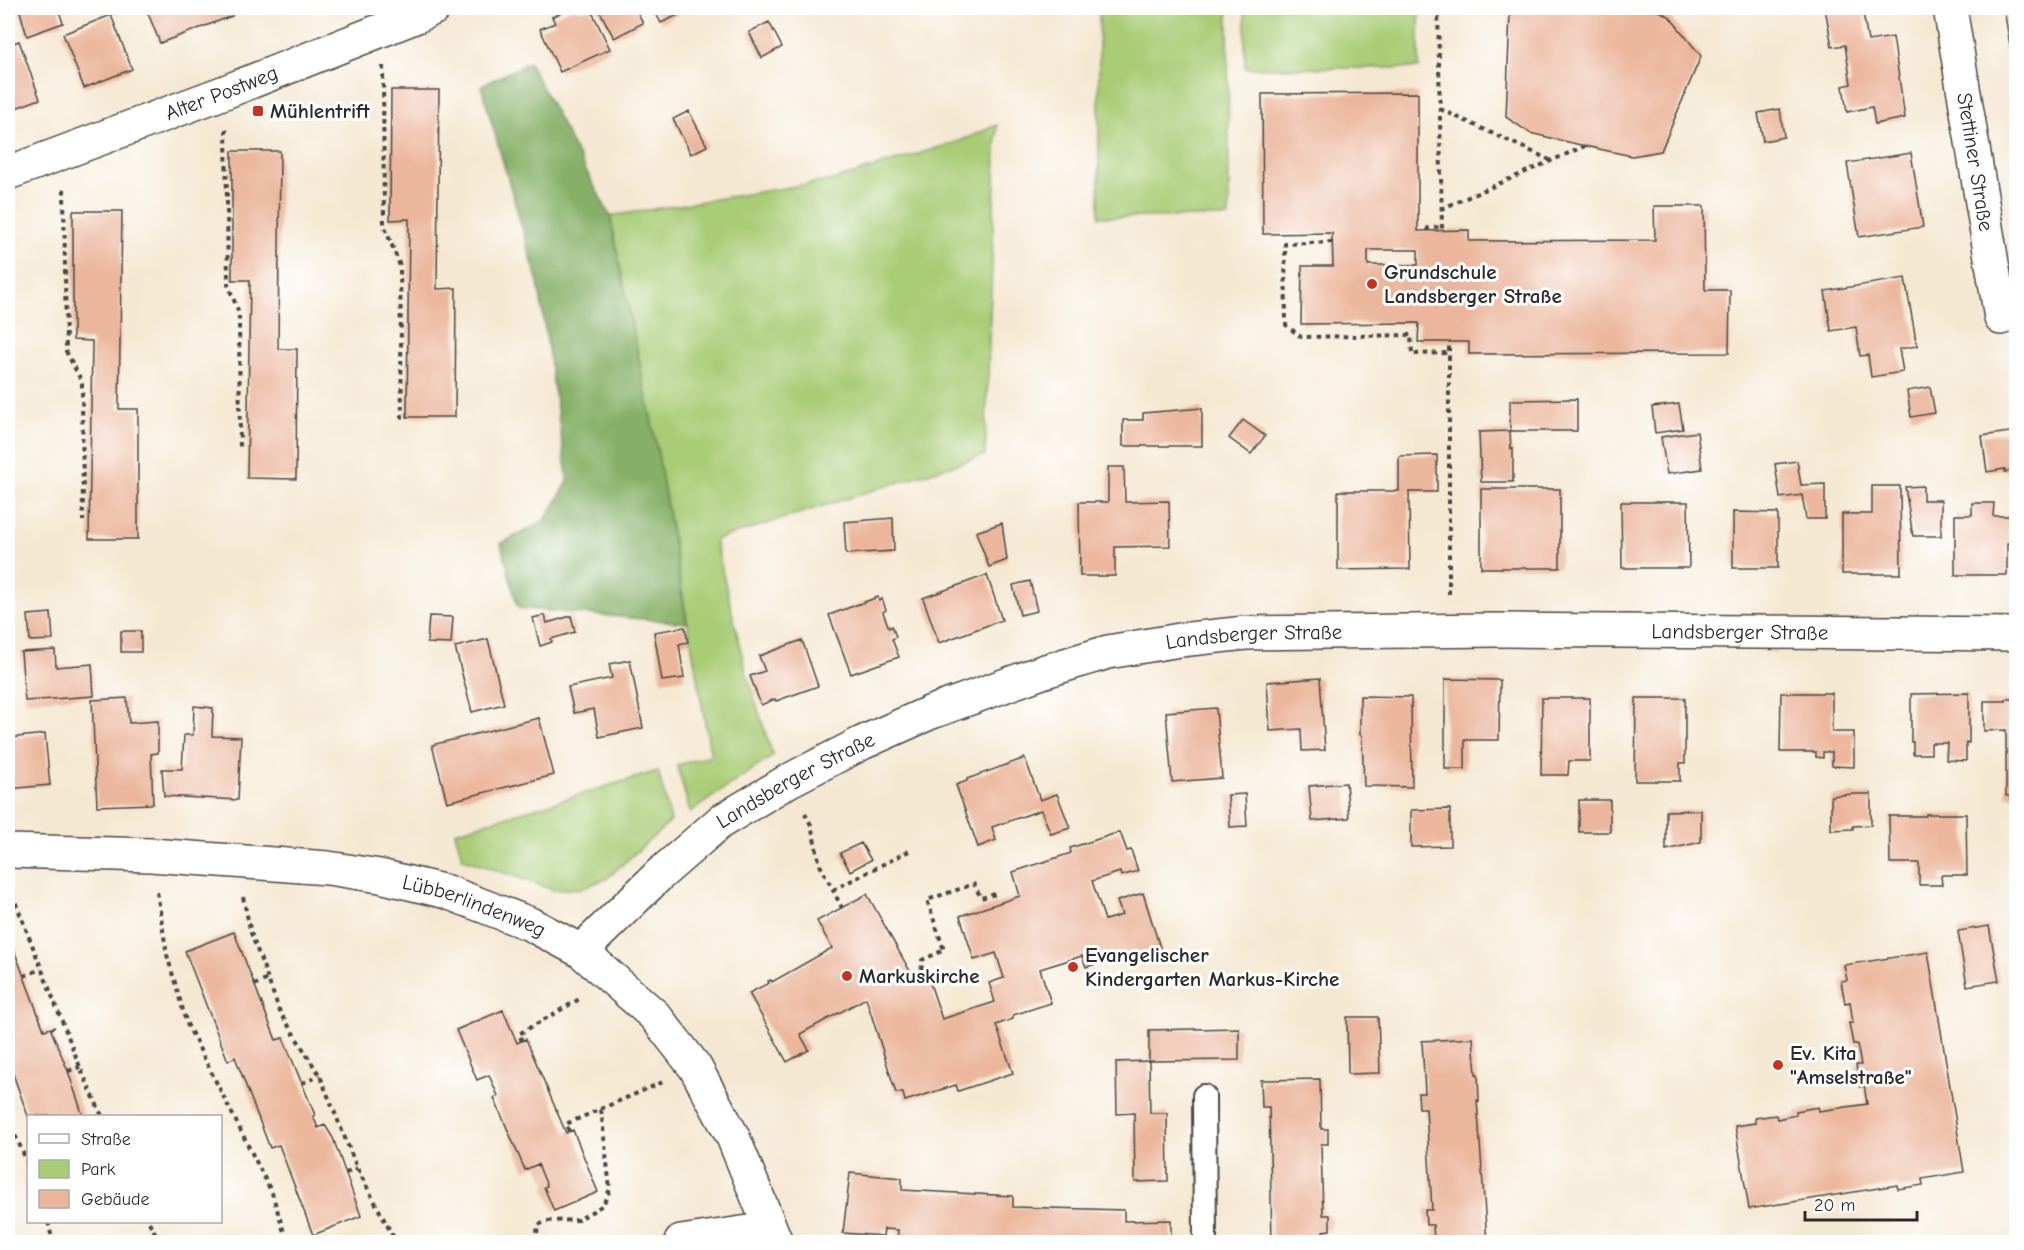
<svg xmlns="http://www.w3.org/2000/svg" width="2024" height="1250" font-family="'Comic Neue',sans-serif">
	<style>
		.green { fill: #a9cc76; stroke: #6a7c50; stroke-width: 1.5 }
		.forest { fill: #86b067; stroke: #586e49; stroke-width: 1.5 }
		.building { fill: #ebb69b; fill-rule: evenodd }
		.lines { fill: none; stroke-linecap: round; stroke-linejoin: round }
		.service-casing { stroke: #494744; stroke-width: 26 }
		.minor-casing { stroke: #494744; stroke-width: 36 }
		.path { stroke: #494744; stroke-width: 4; stroke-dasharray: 4.5 4.5; stroke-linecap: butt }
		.service { stroke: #fff; stroke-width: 22 }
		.minor { stroke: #fff; stroke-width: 33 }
		.poi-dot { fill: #c8321e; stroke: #fff; stroke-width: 2 }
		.labels { text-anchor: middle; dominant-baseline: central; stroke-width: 6; stroke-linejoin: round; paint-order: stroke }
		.street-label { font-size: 21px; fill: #2b2b2b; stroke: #fff }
		.poi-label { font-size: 21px; font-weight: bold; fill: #2b2b2b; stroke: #fff; text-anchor: start }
	</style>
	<rect width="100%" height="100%" fill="#fff"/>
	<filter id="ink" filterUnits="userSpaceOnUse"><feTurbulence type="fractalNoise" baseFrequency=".0167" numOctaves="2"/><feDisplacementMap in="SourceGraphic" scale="12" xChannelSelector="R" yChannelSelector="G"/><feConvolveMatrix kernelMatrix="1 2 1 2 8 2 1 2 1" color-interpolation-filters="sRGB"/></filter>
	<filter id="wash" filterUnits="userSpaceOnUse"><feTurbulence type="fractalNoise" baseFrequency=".008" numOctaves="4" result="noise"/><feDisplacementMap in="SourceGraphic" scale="24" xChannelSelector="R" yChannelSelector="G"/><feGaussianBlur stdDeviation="1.35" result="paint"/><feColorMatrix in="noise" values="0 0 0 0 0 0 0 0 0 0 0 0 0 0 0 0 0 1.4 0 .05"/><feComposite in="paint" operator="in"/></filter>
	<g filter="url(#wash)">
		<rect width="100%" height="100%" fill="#f5e8d2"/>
		<path class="green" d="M1099,8H1228L1229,217H1099Z
			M1245,8H1419V68H1245Z
			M997,125L985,455L715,540L746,672L773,756L690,812L677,765L711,756L657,449L610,216L833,180L960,141Z
			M658,771L671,821L606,879L583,888L554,890L463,859L455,832Z"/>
		<path class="forest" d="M529,62L610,216L657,449L687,623L518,608L501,544L545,520L568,482L538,282L481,86Z"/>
		<g id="blocks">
			<path class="building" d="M19,8H58L63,23L27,36Z
				M146,8H229L232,16L160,43Z
				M573,8H577L579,11L590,8L610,49L560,72L540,29L555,23L552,17Z
				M598,8H635L643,23L614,38Z
				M653,8H693L661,23Z
				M1521,8H1659V11L1669,16L1701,56L1661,151L1632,156L1585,146L1530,133L1506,117L1510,13Z
				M1825,8H1862L1868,41L1893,37L1905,118L1875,124L1872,107L1847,112L1843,86L1851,84L1845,45L1832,47Z
				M2012,8H2016V56L2012,57L2004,9Z
				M111,15L132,69L84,88L63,34Z
				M769,22L782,47L762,58L749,32Z
				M19,41L40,99L8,111V45Z
				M391,90H439L437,289L456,288L455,417H407L409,219L390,220Z
				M1418,93V231L1469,230V241L1655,240L1654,206H1704L1705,290H1730L1729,353L1469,354V342H1418L1419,323L1301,324L1302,266H1333L1332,233L1263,234L1262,94ZM1368,250H1418V265H1368Z
				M1780,109L1784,137L1763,141L1758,113Z
				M689,111L707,146L691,154L673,119Z
				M232,151H280L278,349H297L296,479L247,478L250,280H232Z
				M1911,153L1923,227L1859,237L1847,163Z
				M73,211H122L119,409H138V539H89L92,341L73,340Z
				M1905,278L1917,346L1899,349L1903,372L1871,377L1868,355L1860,356L1856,327L1831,331L1825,291Z
				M1930,387L1935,413L1911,417L1907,391Z
				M1577,399V431H1510L1511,449L1513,448V482H1481L1479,432L1510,431V400Z
				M1679,404L1683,429L1655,433L1652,407Z
				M1202,408V446H1123V420H1143V413Z
				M1243,420L1265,436L1251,454L1229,438Z
				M2016,431V470L2005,472V469L1987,472L1982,436Z
				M1697,432L1702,469L1667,474L1661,437Z
				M1437,455V492H1409L1410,569L1338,570V491H1399V456Z
				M1797,461L1801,485L1825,484V519H1806L1802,495L1780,498L1775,464Z
				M1108,467H1124L1125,502L1169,501L1170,546L1115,547V576H1080L1079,502H1108Z
				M1872,486H1900L1901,574H1842V514H1872Z
				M1923,486V500H1941V536H1913L1905,487Z
				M1481,489H1560V568H1481Z
				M1621,502H1688L1689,568H1622Z
				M1972,503H1994L1993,516H2016V543H2007V575H1955V515H1972Z
				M1733,512L1778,513V568H1733Z
				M893,518L894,551L846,554L844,522Z
				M1002,523L1007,560L989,567L976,532Z
				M987,575L1002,620L939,643L923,598Z
				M1030,581L1037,611L1020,615L1013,585Z
				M878,597L879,601L882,599L886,610L883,612L889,628L892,626L896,637L892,639L899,657L851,674L829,615Z
				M51,613L53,640L30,641L28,615Z
				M545,615L547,623L571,616L575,632L551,639L552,642L540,646L533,618Z
				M429,616L453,617L451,644L427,643Z
				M685,627L688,642L679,644L684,678L662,681L654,632Z
				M121,631H141V652H121Z
				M488,639L504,704L472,712L455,647Z
				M802,640L818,686L776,701L775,699L761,705L750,676L765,671L759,656Z
				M55,650L56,667L92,664L94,696L25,701L21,652Z
				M630,660L643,728L599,737L594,709L574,713L568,687L612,678L609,664Z
				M1320,678L1325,750L1302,751L1301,729L1270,731L1267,682Z
				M1445,679L1500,680L1499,740H1465V769H1445Z
				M1781,693H1832V732H1854V767L1832,766V752H1823V758L1816,757V752H1780Z
				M1969,693V743L1966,742V761L1946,760L1947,743H1931V754H1913V742H1911V694Z
				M1360,696L1411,697L1412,787L1364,786L1362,736L1360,735Z
				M127,698L129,723L158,721V753L151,754L153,804L97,806L92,700Z
				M1542,698H1590V761H1569L1568,775H1541Z
				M1636,698H1685V763H1680V781H1635Z
				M2006,699H2016V796H2006V730L1984,731V701H2006Z
				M194,706L213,708L212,736L241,737L238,800L164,796L162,769H182L184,735H193Z
				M1216,708L1222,778L1172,782L1166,712Z
				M539,718L554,775L447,802L432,745Z
				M45,734L50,785L8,789V738Z
				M1025,758L1040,800L1057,794L1070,828L1051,834L1041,810L992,827L996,840L978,847L956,785L967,781V779Z
				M1346,783L1349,818L1312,821L1309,786Z
				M1245,794L1247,826L1230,827L1228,795Z
				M1853,794H1871V825L1853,826V829L1831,830V796Z
				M1579,800H1610V832H1579Z
				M1450,809V846L1411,847V810Z
				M1701,810V842L1666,850V811Z
				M1926,814H1966L1967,875H1943L1941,876L1942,885H1919V863H1890L1889,816H1926Z
				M1120,832L1127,851L1131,850L1138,871L1121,876L1120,872L1092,881L1105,920L1122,915L1117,901L1143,893L1162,954L1127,965L1124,955L1086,967L1082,956L1040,969L1051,1003L1013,1015V1019L996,1025L1013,1073L958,1091L956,1085L905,1101L903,1093H896L866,998L800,1034L809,1050L787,1062L749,993L769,983L768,981L771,980L772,982L832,948L817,921L867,894L911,973L913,981L928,977L942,1019L995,1002L989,983L1004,978L996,953L974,960L960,916L1020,896L1013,872L1071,853L1070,848Z
				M861,843L871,860L850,871L840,853Z
				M1989,926L1999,981L1967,986L1958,931Z
				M234,932L276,1040L283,1038L315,1115L313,1116L318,1128L325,1125L333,1138L361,1216L313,1235L279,1145L270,1148L235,1057L228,1061L185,951Z
				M8,934L44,1030L55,1027L51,1030L68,1071L83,1116H28L8,1060Z
				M1928,952L1964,1172L1922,1179L1923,1185L1898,1189L1897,1185L1749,1209L1735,1126L1755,1123V1118L1776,1115L1777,1119L1796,1115V1111L1818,1107L1819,1111L1867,1104L1864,1085L1860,1087L1856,1065H1861L1857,1044H1853L1849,1023H1853L1850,1002L1845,1003L1841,981L1847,980L1844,965Z
				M503,1010L517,1043L526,1039L566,1133L573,1130L598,1192L554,1211L544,1187L547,1186L538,1164L525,1170L494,1098L498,1096L489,1075L477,1080L456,1030Z
				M1347,1017H1378L1380,1073L1348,1074Z
				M1239,1028V1060L1149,1061L1150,1113H1167L1168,1181L1135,1182L1134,1113L1117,1114L1116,1062L1149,1061V1030Z
				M1473,1038L1476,1074H1478L1479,1101L1477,1100L1487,1242H1434L1433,1225H1426L1425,1210H1432L1426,1108H1419L1418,1093H1425L1422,1041Z
				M1320,1079L1321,1129H1328V1144H1321L1323,1215H1330V1230L1323,1231L1324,1242H1272L1269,1107H1262L1261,1080Z
				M850,1173L902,1178V1190L1013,1196V1207L1124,1210V1221L1171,1220V1242H897L898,1230L884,1229L883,1236L843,1233Z"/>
		</g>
	</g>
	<g filter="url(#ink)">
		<use href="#blocks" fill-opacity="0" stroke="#494744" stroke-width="1.5"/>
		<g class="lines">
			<defs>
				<path id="service" d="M1204,1096L1205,1242"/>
				<g id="minor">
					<path id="s1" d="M1950,8L2001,318"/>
					<path id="s2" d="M8,173L225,92L417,16L434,8"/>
					<path id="s3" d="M8,851L151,855L328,868L380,876L447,892L530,924L581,951L655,1016L695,1067L733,1137L776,1242"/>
					<path id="s4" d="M581,951L659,875L720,822L788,781L862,743L929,713L1042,672L1108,652L1180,640L1246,633L1495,630L2016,634"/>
					<path d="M681,1242L769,1229"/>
				</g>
			</defs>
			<use href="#service" class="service-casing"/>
			<use href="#minor" class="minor-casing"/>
			<path class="path" d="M1438,8L1442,231
				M383,66L384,225L400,266L402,419
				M1440,109L1550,160
				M226,129L228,285L239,313L240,451
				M64,189L66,351L82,382L83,521
				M1441,209L1585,146
				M1428,231V228L1442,227
				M1332,242L1285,244L1286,325L1301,337L1411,335L1412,354L1449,353
				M1449,594V342
				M805,813L811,825L820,865L842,908
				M9,886L80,1067L102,1116
				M833,890L909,851
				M157,892L167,955L187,1024L272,1193L287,1242
				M243,897L251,933L280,1012L320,1076L357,1168L396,1242
				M24,976L41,969
				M921,979L922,960L944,950L927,900L974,884L981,898L999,893
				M254,985L268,979
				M522,1041L519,1034L581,998
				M68,1071L80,1067
				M302,1083L320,1076
				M8,1119L28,1164
				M569,1131L566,1124L663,1082
				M346,1173L357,1168
				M48,1222L53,1242
				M149,1222L160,1242
				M536,1242L538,1225L547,1221L578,1220L603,1205L610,1189L601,1109"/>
			<use href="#service" class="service"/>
			<use href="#minor" class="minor"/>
		</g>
	</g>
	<g class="poi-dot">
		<rect x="252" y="105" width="12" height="12" rx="3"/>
		<circle cx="1372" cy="284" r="6"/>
		<circle cx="1073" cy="967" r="6"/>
		<circle cx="847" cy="976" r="6"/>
		<circle cx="1778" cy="1065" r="6"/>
	</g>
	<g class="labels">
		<g class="street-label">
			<text stroke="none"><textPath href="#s2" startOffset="228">Alter Postweg</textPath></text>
			<text stroke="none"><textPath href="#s1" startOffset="156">Stettiner Straße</textPath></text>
			<text stroke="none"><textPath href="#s4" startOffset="1248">Landsberger Straße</textPath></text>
			<text stroke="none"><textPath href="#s4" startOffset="762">Landsberger Straße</textPath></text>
			<text stroke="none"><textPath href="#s4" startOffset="276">Landsberger Straße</textPath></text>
			<text stroke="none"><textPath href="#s3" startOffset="472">Lübberlindenweg</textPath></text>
		</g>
		<g class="poi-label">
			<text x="270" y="111">Mühlentrift</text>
			<text x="1384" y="272">Grundschule<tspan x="1384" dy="24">Landsberger Straße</tspan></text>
			<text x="1085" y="955">Evangelischer<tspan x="1085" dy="24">Kindergarten Markus-Kirche</tspan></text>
			<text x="859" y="976">Markuskirche</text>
			<text x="1790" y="1053">Ev. Kita<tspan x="1790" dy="24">"Amselstraße"</tspan></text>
		</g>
	</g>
	<rect width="2024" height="1250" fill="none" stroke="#fff" stroke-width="30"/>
	<rect x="27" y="1115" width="195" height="108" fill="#ffffff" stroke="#aaaaaa" stroke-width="1.5"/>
	<rect x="39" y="1134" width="30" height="9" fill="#ffffff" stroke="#aaaaaa" stroke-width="1.5"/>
	<text x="81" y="1145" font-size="18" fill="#2b2b2b">Straße</text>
	<rect x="39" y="1160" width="30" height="18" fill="#a9cc76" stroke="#aaaaaa" stroke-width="1.5"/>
	<text x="81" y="1175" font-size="18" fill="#2b2b2b">Park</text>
	<rect x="39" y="1190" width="30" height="18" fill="#ebb69b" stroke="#aaaaaa" stroke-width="1.5"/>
	<text x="81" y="1205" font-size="18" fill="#2b2b2b">Gebäude</text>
	<path d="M1805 1211v9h112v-9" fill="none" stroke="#2b2b2b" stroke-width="3"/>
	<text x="1814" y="1211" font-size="18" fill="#2b2b2b" stroke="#ffffff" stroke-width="4.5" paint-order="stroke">20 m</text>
</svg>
